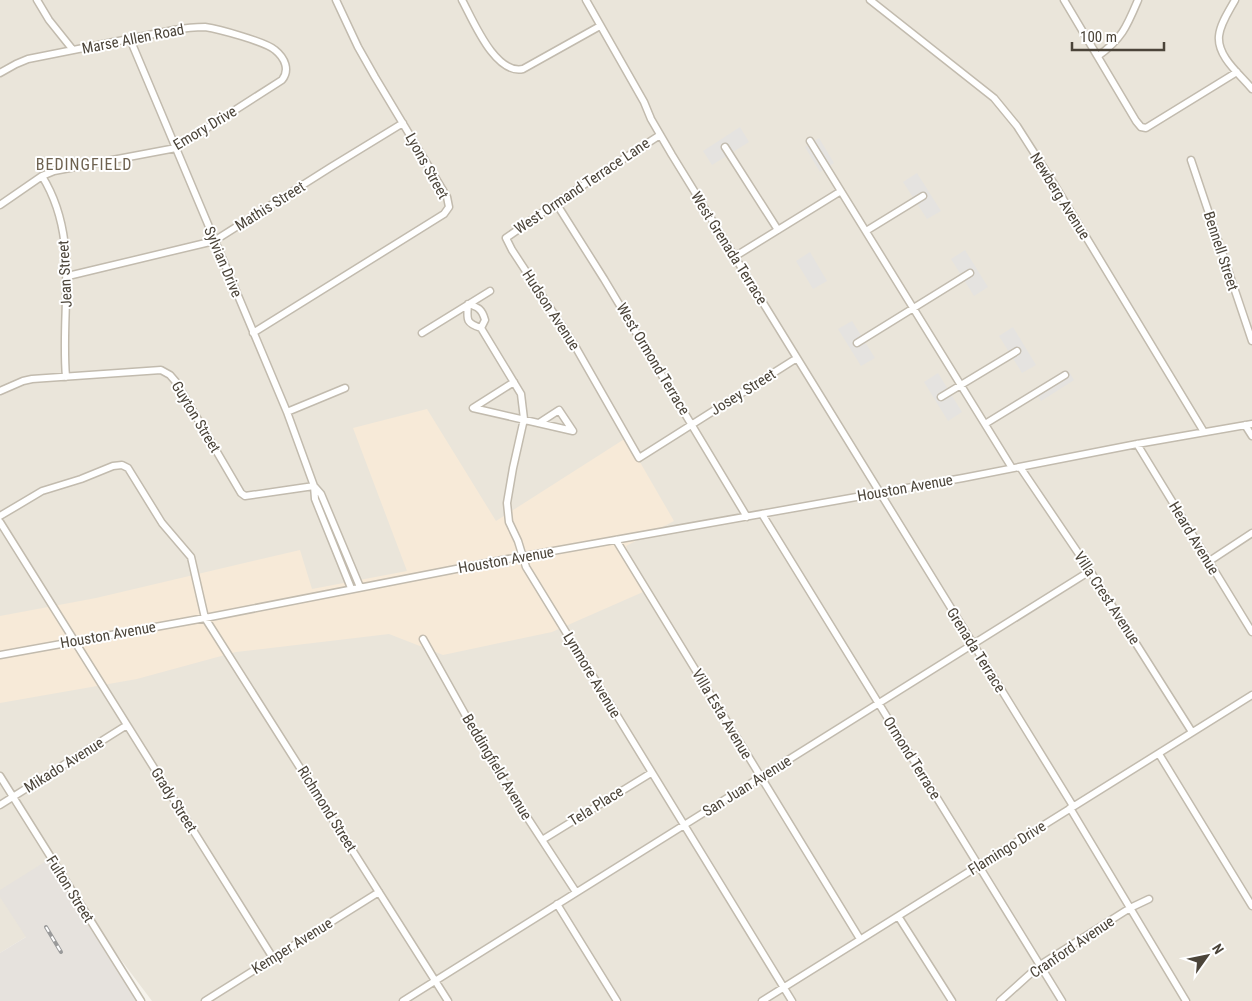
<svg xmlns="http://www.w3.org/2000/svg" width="1252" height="1001" font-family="'Roboto Condensed',sans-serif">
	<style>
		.residential { fill: #eae5da }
		.commercial { fill: #f7ead8 }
		.industrial { fill: #e6e2dd }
		.parking { fill: #e5e3e0 }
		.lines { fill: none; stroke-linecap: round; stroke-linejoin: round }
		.minor-casing { stroke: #c2bbae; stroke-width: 9 }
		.minor { stroke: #fff; stroke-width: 6 }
		.rail-casing { stroke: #9a9a9a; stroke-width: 4 }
		.rail { stroke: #fff; stroke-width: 2; stroke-dasharray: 5.5; stroke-linecap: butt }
		.labels { text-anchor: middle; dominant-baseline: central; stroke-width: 4; stroke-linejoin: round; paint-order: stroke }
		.street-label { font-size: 15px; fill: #4b4439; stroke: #fff }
		.neighbourhood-label { font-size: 16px; letter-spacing: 1px; fill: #6e6250; stroke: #fff }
	</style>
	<rect width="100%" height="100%" fill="#f6f3ec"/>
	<path class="residential" d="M0,0H1252V1001H152L79,904L0,953Z"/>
	<path class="commercial" d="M427,409L496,521L626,438L674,521L626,546L643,592L552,632L443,655L389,634L236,652L137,679L0,703V616L96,598L300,550L312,589L407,571L353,428Z"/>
	<path class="industrial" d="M51,858L138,1001H0V953L26,937L0,897V890Z"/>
	<path class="parking" d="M740,127L749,142L712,165L703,151Z
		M819,138L834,163L820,172L805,147Z
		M917,173L941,211L927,219L903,182Z
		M965,250L988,287L974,296L951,259Z
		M810,252L827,281L813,289L796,261Z
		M852,321L875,358L861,366L838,329Z
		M1013,327L1036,365L1022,373L999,336Z
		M1068,370L1074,380L1041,401L1035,391Z
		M938,373L962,412L948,421L924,382Z"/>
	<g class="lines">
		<defs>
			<path id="minor" d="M37,0L49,20L73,50
				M462,0C473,20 495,75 523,69L600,26
				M586,0L644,102L651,119L672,155L1073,806
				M870,0L994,98L1017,126L1054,184L1204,432
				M1064,0L1136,121L1141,127L1146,128L1237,72
				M1235,0C1229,11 1220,24 1219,36C1217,57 1241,75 1252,89
				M130,39L287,412L314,486L315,499L351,588
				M1098,56C1122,39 1127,26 1138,0
				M0,73L16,64L28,59L174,30C185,28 195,27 205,27C219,29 266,42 275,50C285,58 290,70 282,80L176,148L54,171L42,176L0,205
				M660,135L556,203L506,238L512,250L575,346L639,458L797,358
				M810,141L1012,468
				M725,147L778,230
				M1191,160L1252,341
				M42,176C81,239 60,307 66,377
				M556,203L604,279L747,517
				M866,231L923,196
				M734,257L841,191
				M68,276L214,241L331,167L403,123
				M481,328L485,320C482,309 478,307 468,304C467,319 465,323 481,328L521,394L524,419L513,468L507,503L509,522L518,541L526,567L792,1001
				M253,333L444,214L449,207L447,197L375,77L358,47L336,0
				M422,333L490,291
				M857,343L970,273
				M514,382L473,408L573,431L559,410L539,423
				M0,391L23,381L32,379L161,370L170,375L176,382L241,493L245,496L314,486
				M941,397L1017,351
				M287,412L345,388
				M985,424L1065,375
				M1245,425L1252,436
				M1137,444L1252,632
				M1020,467L1085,563L1192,732
				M314,486L321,494L360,587
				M762,514L1062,1001
				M0,516L42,491L81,479L113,466L122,465L128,468L162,523L191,557L205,618L448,1001
				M0,522L273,958
				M616,540L860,939
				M1208,562L1252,533
				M423,639L495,768L576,892
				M0,655L205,618L497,561L963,478L1137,444L1252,424
				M1159,754L1252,906
				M0,776L141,1001
				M0,805L127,725
				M1070,808L1186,1001
				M542,840L651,773
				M557,904L617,1001
				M898,916L952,1001
				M205,1001L379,892
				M403,1001L1090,571
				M762,1001L1252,695
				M1000,1001L1040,965L1130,908L1149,899"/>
		</defs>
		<use href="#minor" class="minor-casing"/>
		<use href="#minor" class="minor"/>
		<defs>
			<path id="rail" d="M46,927L61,952"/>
		</defs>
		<use href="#rail" class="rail-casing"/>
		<use href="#rail" class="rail"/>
	</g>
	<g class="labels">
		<g class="street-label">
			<text transform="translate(133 39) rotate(-11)">Marse Allen Road</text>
			<text transform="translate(205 128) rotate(-31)">Emory Drive</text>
			<text transform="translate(427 166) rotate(61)">Lyons Street</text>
			<text transform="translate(582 186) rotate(-34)">West Ormand Terrace Lane</text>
			<text transform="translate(1060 196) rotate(58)">Newberg Avenue</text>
			<text transform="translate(270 206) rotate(-32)">Mathis Street</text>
			<text transform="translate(729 248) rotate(58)">West Grenada Terrace</text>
			<text transform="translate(1221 251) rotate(72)">Bennell Street</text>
			<text transform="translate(223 262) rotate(67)">Sylvian Drive</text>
			<text transform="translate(65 274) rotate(-93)">Jean Street</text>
			<text transform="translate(551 310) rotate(57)">Hudson Avenue</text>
			<text transform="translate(653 359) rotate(59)">West Ormond Terrace</text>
			<text transform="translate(743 392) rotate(-32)">Josey Street</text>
			<text transform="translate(196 417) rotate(59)">Guyton Street</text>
			<text transform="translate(905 488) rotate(-10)">Houston Avenue</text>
			<text transform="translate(1194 538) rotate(59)">Heard Avenue</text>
			<text transform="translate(506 560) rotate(-10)">Houston Avenue</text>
			<text transform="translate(1107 598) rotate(57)">Villa Crest Avenue</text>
			<text transform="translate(108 635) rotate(-10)">Houston Avenue</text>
			<text transform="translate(976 650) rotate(58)">Grenada Terrace</text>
			<text transform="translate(592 675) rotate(59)">Lynmore Avenue</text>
			<text transform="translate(722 714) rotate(59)">Villa Esta Avenue</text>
			<text transform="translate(912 758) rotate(58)">Ormond Terrace</text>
			<text transform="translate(64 765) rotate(-32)">Mikado Avenue</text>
			<text transform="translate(497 767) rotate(59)">Beddingfield Avenue</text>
			<text transform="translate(747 786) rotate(-32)">San Juan Avenue</text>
			<text transform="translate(174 800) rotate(58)">Grady Street</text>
			<text transform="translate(596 806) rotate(-32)">Tela Place</text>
			<text transform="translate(327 809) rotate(58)">Richmond Street</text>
			<text transform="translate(1007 848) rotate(-32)">Flamingo Drive</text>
			<text transform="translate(70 889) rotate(58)">Fulton Street</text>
			<text transform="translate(292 946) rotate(-32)">Kemper Avenue</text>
			<text transform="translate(1072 947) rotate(-34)">Cranford Avenue</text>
		</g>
		<g class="neighbourhood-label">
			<text x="84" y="164">BEDINGFIELD</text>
		</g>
	</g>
	<g transform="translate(1207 956) rotate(57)" stroke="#ffffff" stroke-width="4" paint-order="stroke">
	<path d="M0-4L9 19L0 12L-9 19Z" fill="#4b4439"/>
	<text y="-8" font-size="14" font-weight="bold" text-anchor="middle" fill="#4b4439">N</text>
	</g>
	<path d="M1072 42v8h92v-8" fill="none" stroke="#4b4439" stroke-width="2.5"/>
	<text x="1080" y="42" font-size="15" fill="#4b4439" stroke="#ffffff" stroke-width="4" paint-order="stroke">100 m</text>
</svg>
